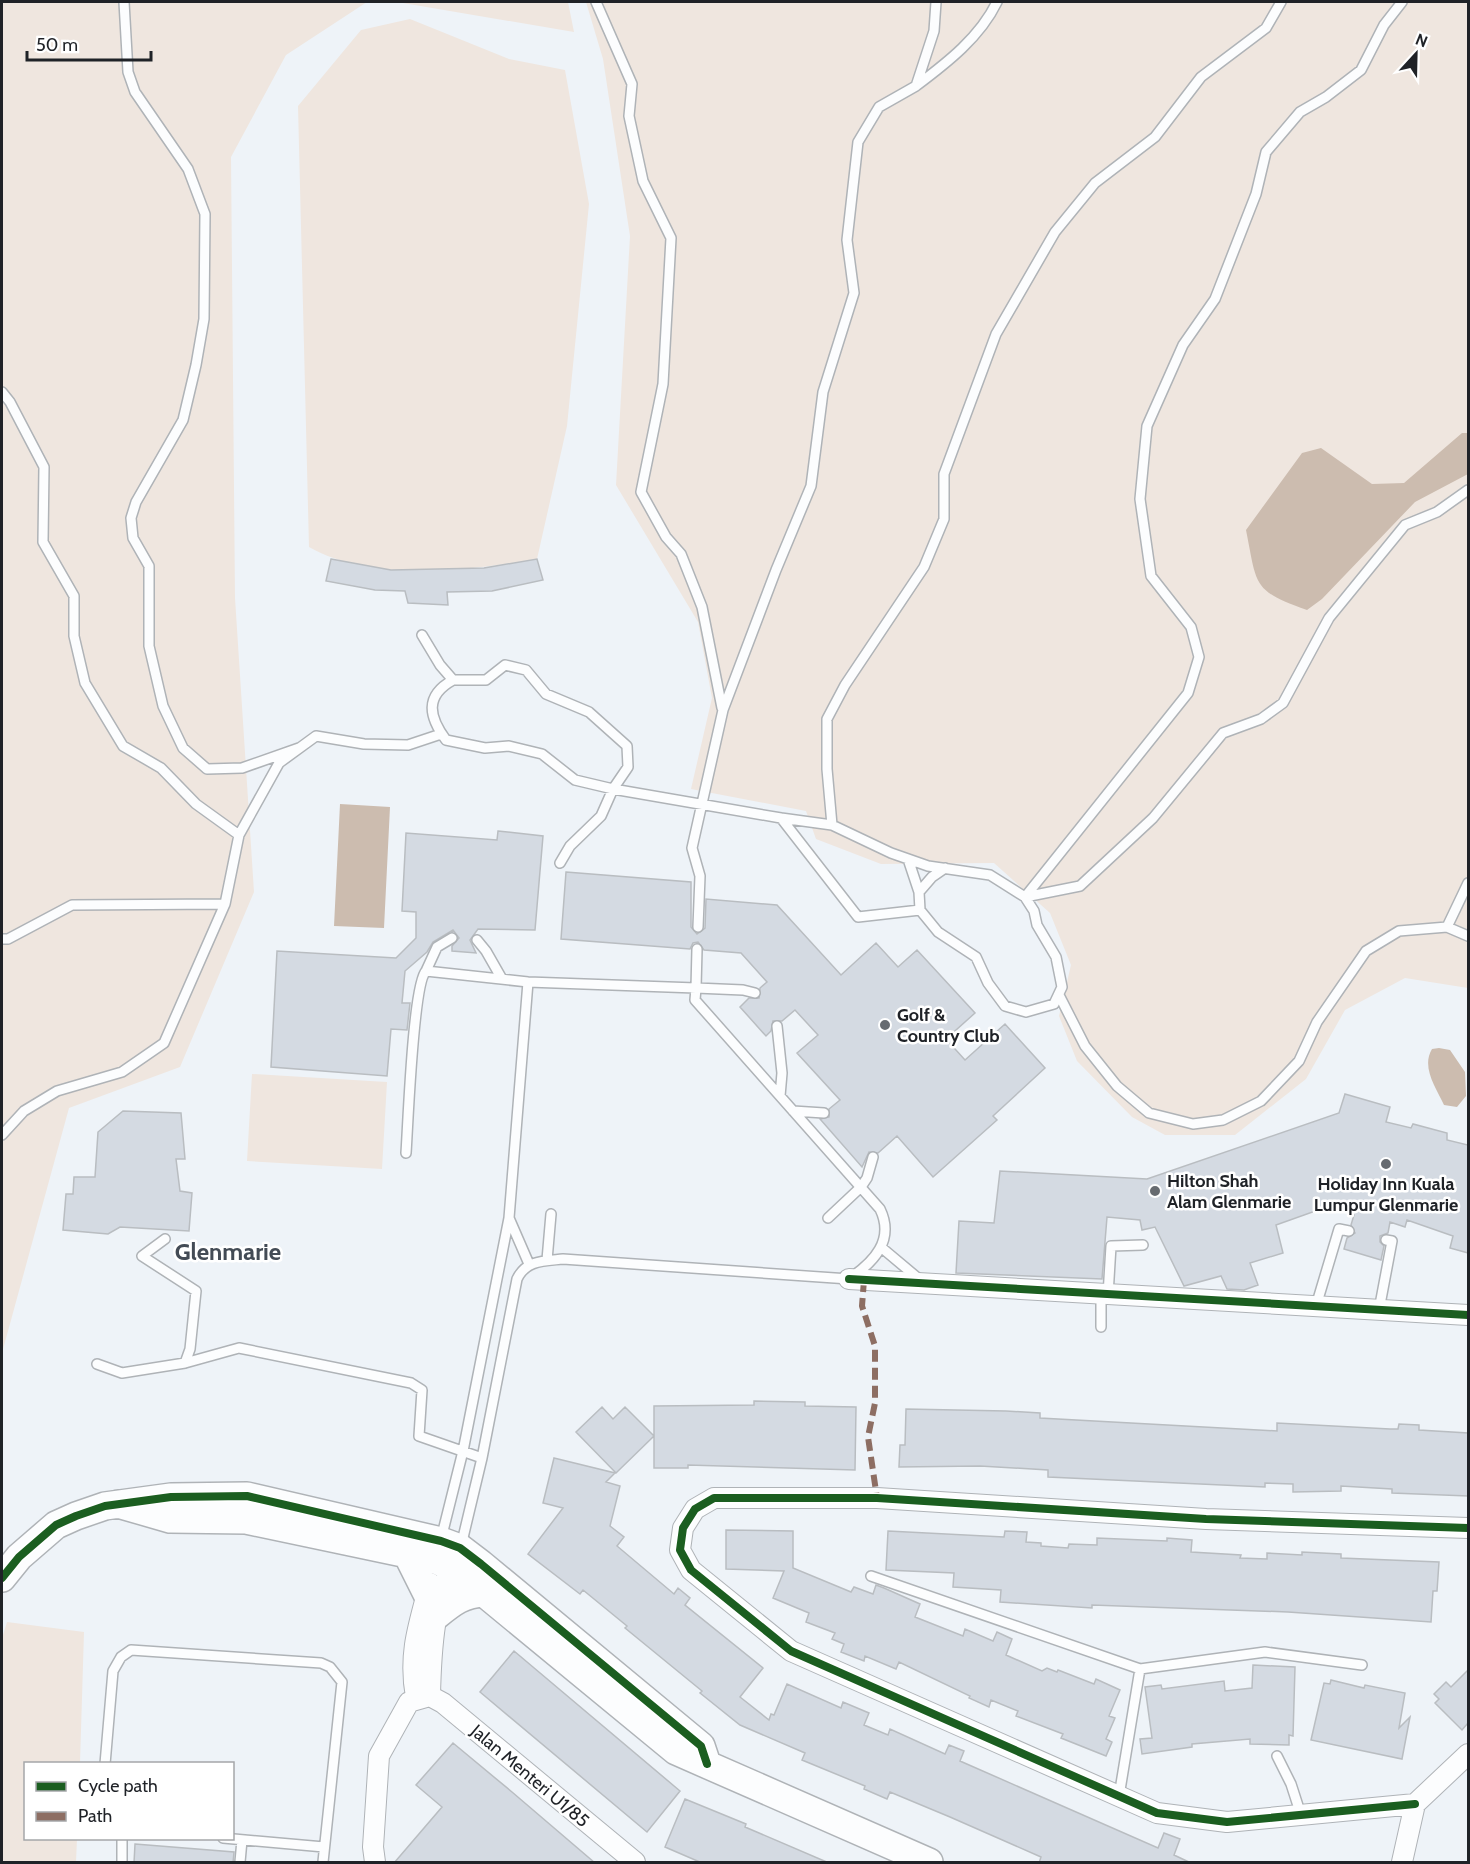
<svg xmlns="http://www.w3.org/2000/svg" width="1470" height="1864" font-family="Cabin,sans-serif">
	<style>
		.green { fill: #efe6df }
		.water { fill: #ccbcaf }
		.building { fill: #d4dae2; stroke: #b9bdc1; stroke-width: 1.5 }
		.lines { fill: none; stroke-linecap: round; stroke-linejoin: round }
		.lane-casing { stroke: #afb3b7; stroke-width: 12 }
		.street-casing { stroke: #afb3b7; stroke-width: 22 }
		.secondary-casing { stroke: #afb3b7; stroke-width: 30 }
		.lane { stroke: #fcfdfe; stroke-width: 9 }
		.street { stroke: #fcfdfe; stroke-width: 20 }
		.secondary { stroke: #fcfdfe; stroke-width: 27 }
		.quiet { stroke: #8d6e63; stroke-width: 6; stroke-dasharray: 12 6; stroke-linecap: butt }
		.cycleway-casing { stroke: #fff; stroke-width: 11 }
		.cycleway { stroke: #1b5e20; stroke-width: 8 }
		.poi-dot { fill: #676b70; stroke: #fff; stroke-width: 2 }
		.labels { text-anchor: middle; dominant-baseline: central; stroke-width: 5; stroke-linejoin: round; paint-order: stroke }
		.poi-label { font-size: 18px; font-weight: bold; fill: #1f2227; stroke: #fff; text-anchor: start }
		.street-label { font-size: 18px; fill: #1f2227; stroke: #fff }
		.district-label { font-size: 24px; font-weight: bold; fill: #434b55; stroke: #fff }
	</style>
	<rect width="100%" height="100%" fill="#eef3f8"/>
	<path class="green" d="M2,2H367L286,55L231,157L235,598L254,892L180,1067L69,1108L2,1353Z
		M397,2H568L574,32Z
		M586,2H1468V988L1405,978L1345,1010L1306,1079L1235,1135H1165L1132,1117L1077,1061L1059,1016L1071,965L1050,913L994,863L881,864L816,839L806,811L691,789L712,698L698,622L616,485L630,236L603,59Z
		M410,19L509,59L565,70L589,204L567,426L537,559C467,571 373,583 309,547L298,106L361,30Z
		M252,1074L387,1082L382,1169L247,1161Z
		M7,1622L84,1632L80,1763L26,1764V1838L77,1839L76,1862H2V1638Z"/>
	<path class="water" d="M1462,433H1468V474L1415,502L1322,599L1307,610C1252,591 1257,585 1246,530L1302,453L1321,448L1372,484L1404,483Z
		M340,804L390,807L384,928L334,926Z
		M1439,1048L1450,1050L1465,1072L1466,1096L1457,1107L1444,1105C1436,1088 1421,1067 1432,1049Z"/>
	<path class="building" d="M331,559L391,570L484,568L537,559L543,580L492,591L447,592L448,605L408,603L405,591L375,590L326,581Z
		M498,831L543,836L535,930L478,929L470,940L476,953L452,951V946L459,938L453,930L433,942L427,952L405,971L402,1003H410L407,1030L391,1029L387,1076L271,1067L277,951L396,958L416,938V912L402,911L406,833L497,840Z
		M566,872L691,882V927L697,934L705,928L706,899L777,905L841,975L876,943L898,967L917,950L975,1013L946,1039L965,1060L1005,1024L1045,1068L993,1116L997,1120L933,1177L897,1136L878,1153L869,1152L862,1167L820,1119L829,1117V1109L840,1100L797,1053L818,1035L795,1010L782,1021H773L771,1031L766,1036L740,1007L749,998H759L760,988L767,982L741,953L704,950L698,942L693,943L690,949L561,939Z
		M1345,1094L1390,1107L1386,1122L1411,1128L1413,1124L1447,1133V1140L1468,1145V1253L1450,1248L1453,1236L1407,1220L1405,1227L1390,1222L1388,1233L1380,1236V1242L1384,1246L1381,1260L1344,1249L1347,1238L1355,1233L1351,1225L1354,1215L1332,1205L1276,1225L1283,1253L1250,1263L1258,1285L1244,1290L1227,1289L1221,1276L1184,1286L1155,1227L1142,1230L1140,1220L1107,1217L1102,1279L956,1273L959,1221L994,1223L1000,1171L1147,1179L1339,1113Z
		M123,1111L181,1113L185,1159H176L180,1191L192,1193L189,1231L120,1227L108,1234L63,1230L66,1194H73L74,1177H95L98,1132Z
		M754,1401L805,1402V1406L856,1407L855,1470L688,1465V1468H654V1406L754,1405Z
		M602,1407L613,1419L625,1407L654,1436L616,1473L576,1432Z
		M906,1409L1006,1411L1040,1413V1418L1277,1431V1423L1390,1429H1398L1399,1424L1419,1425V1430L1468,1433V1496L1392,1493V1489L1341,1486V1491L1293,1492V1484L1265,1483V1487L1048,1477V1470L980,1466L899,1467L900,1445H905Z
		M554,1458L615,1473L606,1482L620,1486L610,1526L624,1537L617,1546L674,1594L678,1588L690,1598L685,1605L763,1668L740,1697L769,1720L771,1714L774,1715L787,1684L841,1708L843,1702L869,1713L864,1725L888,1735L890,1729L945,1754L949,1745L964,1751L960,1761L1158,1848L1164,1833L1180,1839L1174,1855L1191,1863H1039L1041,1857L950,1817L890,1792L887,1799L864,1789L865,1786L802,1760L805,1753L740,1725L700,1693L702,1691L625,1628L627,1626L583,1590L580,1594L528,1554L563,1508L543,1503Z
		M726,1530L793,1531V1568L851,1592L854,1587L873,1594L876,1585L884,1588L920,1604L915,1617L963,1636L965,1629L993,1641L997,1632L1012,1639L1006,1655L1042,1671L1047,1668L1057,1672L1058,1670L1094,1684L1096,1679L1120,1690L1109,1716L1115,1718L1106,1739L1112,1742L1106,1756L1061,1738L1063,1734L1016,1716L1018,1711L991,1700L989,1707L969,1698L970,1696L899,1662L896,1669L865,1656L864,1661L841,1652L844,1644L832,1639L835,1633L806,1622L809,1613L773,1598L784,1571L726,1569Z
		M888,1531L1004,1537L1005,1531L1027,1532L1026,1542L1041,1543V1546L1068,1548L1069,1544L1097,1545V1538L1167,1541V1538L1192,1540L1191,1552L1241,1555L1240,1558L1267,1559V1553L1302,1555V1552L1341,1554V1558L1439,1562L1437,1591H1433L1431,1622L1288,1612L1092,1605V1608L1000,1602L1001,1590L953,1587L954,1573L886,1570Z
		M514,1651L680,1791L647,1832L480,1692Z
		M1253,1665L1295,1667L1293,1736L1289,1735V1745L1250,1744V1739L1192,1744V1747L1142,1754L1140,1739L1152,1738L1145,1687L1161,1685L1162,1689L1224,1681L1225,1691L1252,1688Z
		M1468,1670V1723L1462,1730L1435,1703L1439,1699L1434,1694L1446,1682L1451,1687Z
		M1331,1680L1364,1688L1365,1685L1405,1693L1399,1728L1410,1717L1402,1759L1311,1740L1324,1683L1330,1684Z
		M453,1743L512,1792L595,1863H394L442,1807L416,1785Z
		M685,1799L746,1824L745,1827L829,1863H702L665,1847Z
		M135,1844L234,1852L233,1863H134Z"/>
	<g class="lines">
		<defs>
			<path id="lane" d="M124,2L128,72L135,92L188,169L205,214L204,319L196,365L183,420L136,502L131,518L133,538L149,566V646L163,706L183,748L207,769L242,768L299,748
				M596,2L632,84L629,116L643,181L671,238L663,384L641,492L666,537L681,554L702,607L722,708
				M916,86C948,62 980,37 997,2
				M2,392L10,402L44,467L43,542L74,596V636L85,683L123,746L161,768L196,804L239,835
				M422,635L440,665L453,680H486L505,665L526,670L546,694L589,712L627,746L628,767L613,789L601,816L570,846L560,863
				M453,680C424,696 429,717 446,740L485,748L509,746L542,754L575,780L613,789L781,818L858,917L920,910
				M781,818L832,825L891,853L928,866L990,875L1025,897L1034,911L1037,925L1056,957L1062,987L1054,1004L1026,1012L1005,1006L988,983L976,957L938,932L920,910L919,892L932,877L945,868
				M832,825L827,769V719L845,685L924,567L944,519V474L996,334L1055,232L1095,183L1155,137L1201,77L1266,28L1281,2
				M908,859L919,892
				M1025,897L1188,693L1199,657L1191,627L1151,576L1140,499L1147,426L1183,345L1215,299L1256,194L1266,152L1300,112L1326,97L1361,70L1384,25L1402,2
				M1025,897L1080,886L1153,818L1223,733L1261,719L1283,703L1329,618L1405,525L1437,512L1468,490
				M225,904L239,835L279,763L316,736L364,744L408,745L441,734
				M698,927L700,876L692,848L723,710L776,570L811,486L823,392L854,293L847,240L858,142L879,107L916,86L934,31L936,2
				M1447,927L1468,883
				M2,939H8L72,905L225,904L164,1043L122,1072L57,1091L24,1111L2,1135
				M477,940L486,951L502,979
				M697,949L696,988L743,990L755,993
				M426,971L437,947L452,938
				M1059,995L1085,1046L1117,1086L1149,1113L1193,1124L1223,1120L1261,1101L1299,1061L1317,1022L1366,951L1399,931L1447,927L1468,936
				M777,1026L782,1073L780,1096
				M793,1111L824,1113
				M406,1153C408,1125 413,984 426,971L528,982L696,988L695,1000L880,1209C895,1240 874,1262 849,1279L563,1259C544,1261 526,1260 517,1279L482,1458L461,1546
				M509,1218L529,1264
				M828,1218L861,1187L867,1178L873,1157
				M165,1239L142,1256L196,1291L190,1349L185,1363
				M882,1248L919,1279
				M547,1260L551,1214
				M1108,1295L1111,1246L1143,1245
				M1316,1306L1339,1229L1349,1231
				M1379,1310L1392,1241L1386,1240
				M1101,1327V1295
				M97,1364L122,1373L185,1363L239,1348L411,1383L422,1390L419,1436L482,1458
				M441,1539L463,1451L509,1218L528,982
				M871,1576L1140,1669L1119,1796
				M1140,1669L1265,1652L1362,1665
				M1277,1756L1291,1784L1301,1815
				M105,1764L113,1671L121,1657L131,1650L321,1663L330,1667L342,1682L323,1862
				M223,1838L324,1847
				M122,1862V1838
				M240,1862L242,1840"/>
			<path id="street" d="M849,1279L1468,1315
				M430,1696C431,1649 434,1599 456,1556
				M416,1697C408,1654 419,1624 430,1583
				M1415,1804L1227,1822L1157,1813L791,1651L691,1570L680,1550L683,1528L695,1509L714,1498H877L1206,1519L1468,1528
				M375,1862L373,1847L379,1756L409,1702L430,1696L443,1703L635,1862
				M1402,1862L1415,1804L1468,1754"/>
			<path id="secondary" d="M118,1504L170,1519L246,1520L436,1560L450,1567L484,1593L676,1751L929,1862
				M407,1554L427,1594
				M2,1578L19,1557L56,1525L76,1516L105,1506L171,1497L247,1496L441,1541L460,1548L481,1564L701,1746L707,1764
				M437,1615C453,1602 463,1594 484,1593"/>
		</defs>
		<use href="#lane" class="lane-casing"/>
		<use href="#street" class="street-casing"/>
		<use href="#secondary" class="secondary-casing"/>
		<use href="#lane" class="lane"/>
		<use href="#street" class="street"/>
		<use href="#secondary" class="secondary"/>
		<path class="quiet" d="M864,1280L862,1306L875,1346V1403L868,1437L877,1498"/>
		<defs>
			<path id="cycleway" d="M849,1279L1468,1315
				M2,1578L19,1557L56,1525L76,1516L105,1506L171,1497L247,1496L441,1541L460,1548L481,1564L701,1746L707,1764
				M1415,1804L1227,1822L1157,1813L791,1651L691,1570L680,1550L683,1528L695,1509L714,1498H877L1206,1519L1468,1528"/>
		</defs>
		<use href="#cycleway" class="cycleway-casing"/>
		<use href="#cycleway" class="cycleway"/>
	</g>
	<g class="poi-dot">
		<circle cx="885" cy="1025" r="6"/>
		<circle cx="1386" cy="1164" r="6"/>
		<circle cx="1155" cy="1191" r="6"/>
	</g>
	<g class="labels">
		<g class="poi-label">
			<text x="897" y="1015">Golf &amp;<tspan x="897" dy="21">Country Club</tspan></text>
			<text x="1167" y="1181">Hilton Shah<tspan x="1167" dy="21">Alam Glenmarie</tspan></text>
			<text x="1386" y="1184" text-anchor="middle">Holiday Inn Kuala<tspan x="1386" dy="21">Lumpur Glenmarie</tspan></text>
		</g>
		<g class="street-label">
			<text transform="translate(530 1776) rotate(40)">Jalan Menteri U1/85</text>
		</g>
		<g class="district-label">
			<text x="228" y="1251">Glenmarie</text>
		</g>
	</g>
	<rect width="1470" height="1864" fill="none" stroke="#1f2227" stroke-width="6"/>
	<rect x="24" y="1762" width="210" height="78" fill="#ffffff" stroke="#a5a7a9" stroke-width="1.5"/>
	<rect x="36" y="1782" width="30" height="9" fill="#1b5e20" stroke="#a5a7a9" stroke-width="1.5"/>
	<text x="78" y="1792" font-size="18" fill="#1f2227">Cycle path</text>
	<rect x="36" y="1812" width="30" height="9" fill="#8d6e63" stroke="#a5a7a9" stroke-width="1.5"/>
	<text x="78" y="1822" font-size="18" fill="#1f2227">Path</text>
	<g transform="translate(1416 54) rotate(22)" stroke="#ffffff" stroke-width="4.5" paint-order="stroke">
	<path d="M0-4.5L10 22L0 15L-10 22Z" fill="#1f2227"/>
	<text y="-9" font-size="16" font-weight="bold" text-anchor="middle" fill="#1f2227">N</text>
	</g>
	<path d="M27 51v9h124v-9" fill="none" stroke="#1f2227" stroke-width="3"/>
	<text x="36" y="51" font-size="18" fill="#1f2227" stroke="#ffffff" stroke-width="4.5" paint-order="stroke">50 m</text>
</svg>
